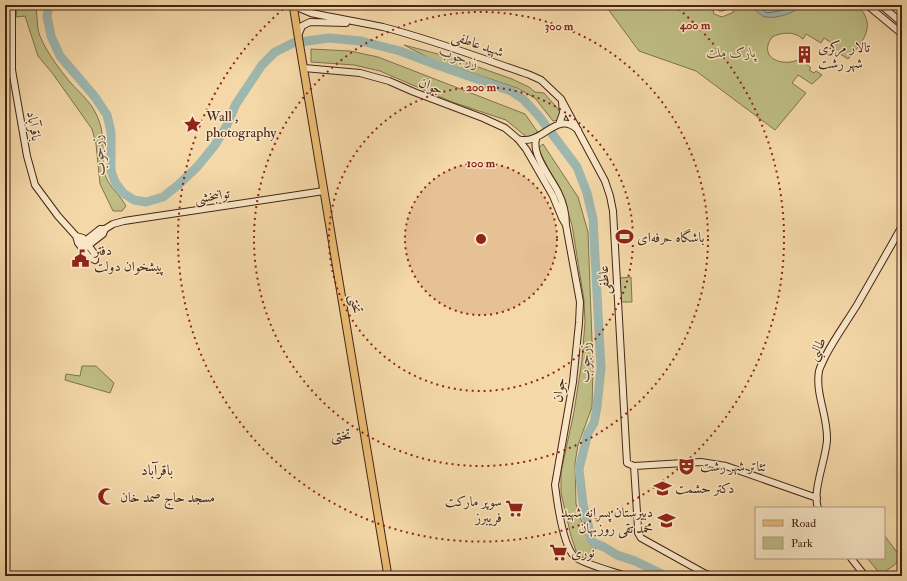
<svg xmlns="http://www.w3.org/2000/svg" width="907" height="581" font-family="'IM FELL Double Pica',Amiri,serif">
	<style>
		.green { fill: #bfbe85; stroke: #82724e }
		.water { fill: #9eb8b0; stroke: #7a7d72 }
		.lines { fill: none; stroke-linecap: round; stroke-linejoin: round }
		.shore { stroke: #726e63; stroke-width: 1 }
		.river { stroke: #9eb8b0; stroke-width: 9 }
		.secondary-casing { stroke: #452516; stroke-width: 8 }
		.primary-casing { stroke: #452516; stroke-width: 9 }
		.secondary { stroke: #f8e6c6; stroke-width: 6 }
		.primary { stroke: #eabc74; stroke-width: 7 }
		.ring { fill: none; stroke: #8f2418; stroke-width: 2; stroke-dasharray: 2 4 }
		.labels { text-anchor: middle; dominant-baseline: central; stroke-width: 3; stroke-linejoin: round; paint-order: stroke }
		.street-label { font-size: 14px; fill: #452516; stroke: #f8e6c6 }
		.poi-label { font-size: 14px; fill: #452516; stroke: #f8e6c6; text-anchor: start }
		.park-label { font-size: 14px; font-style: italic; fill: #644b32; stroke: #f8e6c6 }
		.water-label { font-size: 15px; font-style: italic; fill: #5b4a3c; stroke: #f8e6c6 }
		.neighbourhood-label { font-size: 15px; fill: #452516; stroke: #f8e6c6 }
		.centre { fill: #8f2418; stroke: #f8e6c6; stroke-width: 2 }
		.ring-label { font-size: 12px; text-anchor: middle; font-weight: bold; fill: #8f2418; stroke: #f8e6c6; stroke-width: 3; stroke-linejoin: round; paint-order: stroke }
	</style>
	<rect width="100%" height="100%" fill="#f4d8a8"/>
	<filter id="stains"><feTurbulence type="fractalNoise" baseFrequency=".005" numOctaves="4"/><feColorMatrix values="0 0 0 0 .2 0 0 0 0 .09 0 0 0 0 .02 0 0 0 .5 -.17"/></filter>
	<radialGradient id="worn" r=".72"><stop offset=".6" stop-color="#630" stop-opacity="0"/><stop offset="1" stop-color="#630" stop-opacity=".3"/></radialGradient>
	<path class="green" d="M19,5H36C37,13 37,22 38,30C42,46 59,69 70,82C81,94 94,105 99,121C105,137 102,153 104,170C106,185 119,193 126,206L122,211H113L100,184L96,144L92,129L53,74L38,56L25,16L16,17L17,9Z
		M605,5H712L714,14L722,17L734,12L731,8L723,11H719L717,8L718,5H750L758,12L802,5H857C878,25 863,42 848,59L834,50L835,49L832,47L833,44L824,38L821,43L806,34L803,39C794,31 782,32 772,37C757,58 783,68 800,59L811,68L809,70L814,73L816,71L822,75L812,84L798,75L792,83L806,93L775,130L696,71L639,51Z
		M404,45L453,58L512,79L529,87L535,92L544,93L559,110L561,116L558,120L553,121L535,98L517,88L431,59Z
		M311,49L350,51L378,57L525,114L539,134L529,139L506,120L452,102L380,71L354,65L311,62Z
		M543,144L578,197L588,232L593,368L592,407L578,445L575,463L576,504L588,541L596,548L586,561L577,554L571,536L561,493V472L574,412L582,360L585,322L584,300L572,225L561,194L538,148Z
		M631,277L632,302H621L620,278Z
		M82,366H96L114,383L110,393L65,380L66,374L80,376Z
		M884,535L902,559L881,575L867,558H884Z"/>
	<path class="water" d="M750,5H802C795,13 776,19 766,17C760,16 755,9 750,5Z"/>
	<g class="lines">
		<path class="shore" d="M756,5L767,13L790,9L797,5"/>
		<path class="river" d="M49,5L47,16L51,36L60,56L95,97L107,115L111,132V171L115,182L123,193L134,200L146,202L163,197L178,185L197,167L215,145L226,127L236,104L262,65L275,52L293,43L329,38L361,41L400,51L437,65L511,91L523,99L538,115L577,167L587,193L593,219L601,368L597,407L594,423L588,433L579,469L583,504L588,524L591,540L594,543L604,547L617,555L635,561L666,576"/>
		<defs>
			<path id="secondary" d="M12,5V70L27,156L35,185L58,216L76,236L78,243L89,257L95,260
				M298,5L299,8L311,13C335,18 359,22 383,27C433,40 481,58 530,75L541,80L561,99L605,181L610,196L613,211L627,463L634,466
				M867,5L902,34
				M881,5L902,23
				M298,36L302,26L310,22L346,23
				M304,68L360,73L389,81L414,92L483,118L505,128L518,139L526,149L553,196L562,218L566,225
				M5,75L12,70
				M559,124L563,113L562,102
				M518,139C542,147 556,109 578,130
				M536,139C532,156 550,176 558,192C563,202 566,213 566,225L580,302L579,323L573,382L555,485C557,501 563,545 574,556C580,563 615,572 626,576
				M76,236L83,238L94,253L95,260
				M80,245L100,229H105L113,224L124,221L324,191
				M85,248L103,234L105,229
				M634,466L701,462L726,466L817,498
				M634,466L638,528V533L641,538L704,573L712,576
				M818,508C812,491 826,459 827,440C828,416 815,394 819,371C820,366 823,362 825,357C834,339 846,323 857,305C872,279 887,253 902,226
				M851,558L865,576"/>
			<path id="primary" d="M293,5L388,576"/>
		</defs>
		<use href="#secondary" class="secondary-casing"/>
		<use href="#primary" class="primary-casing"/>
		<use href="#secondary" class="secondary"/>
		<use href="#primary" class="primary"/>
	</g>
	<circle cx="481" cy="239" r="76" fill="#8f2418" fill-opacity=".12"/>
	<g class="ring">
		<circle cx="481" cy="239" r="76"/>
		<circle cx="481" cy="239" r="152"/>
		<circle cx="481" cy="239" r="227"/>
		<path d="M674 5A303 303 0 1 1 288 5"/>
	</g>
	<defs>
		<symbol id="building-bare" viewBox="-9 -9 18 18"><path d="M-4-6H4V6H1V3H-1V6H-4ZM-2.5-4.3h1.7v1.8h-1.7ZM.8-4.3h1.7v1.8H.8ZM-2.5-1h1.7V.8h-1.7ZM.8-1h1.7V.8H.8Z" fill="#8f2418" stroke="#f8e6c6" stroke-width="2.5" paint-order="stroke"/></symbol>
		<symbol id="sight-bare" viewBox="-9 -9 18 18"><path d="M0-6L1.8-2.2L6-1.7L2.9 1.2L3.7 5.4L0 3.3L-3.7 5.4L-2.9 1.2L-6-1.7L-1.8-2.2Z" fill="#8f2418" stroke="#f8e6c6" stroke-width="2.5" paint-order="stroke"/></symbol>
		<symbol id="stadium-bare" viewBox="-9 -9 18 18"><path d="M0-5a6.5 5 0 1 0 0 10a6.5 5 0 1 0 0-10ZM-3.5-1.8h7v3.6h-7Z" fill="#8f2418" stroke="#f8e6c6" stroke-width="2.5" paint-order="stroke"/></symbol>
		<symbol id="civic-bare" viewBox="-9 -9 18 18"><path d="M-.6-6.5H3V-4.5H.6V-3L4-1V1h2V6H-6V1h2V-1L-.6-3ZM-1.2 2.5V6h2.4V2.5Z" fill="#8f2418" stroke="#f8e6c6" stroke-width="2.5" paint-order="stroke"/></symbol>
		<symbol id="theatre-bare" viewBox="-9 -9 18 18"><path d="M-5-5.5Q0-4 5-5.5V0Q5 5 0 6Q-5 5-5 0ZM-3.3-2.5H-1v1.5H-3.3ZM1-2.5H3.3v1.5H1ZM-2.8 1Q0 5.5 2.8 1Z" fill="#8f2418" stroke="#f8e6c6" stroke-width="2.5" paint-order="stroke"/></symbol>
		<symbol id="school-bare" viewBox="-9 -9 18 18"><path d="M0-5L7-2L0 1L-7-2ZM-4 1L0 2.5L4 1V4Q0 6-4 4Z" fill="#8f2418" stroke="#f8e6c6" stroke-width="2.5" paint-order="stroke"/></symbol>
		<symbol id="mosque-bare" viewBox="-9 -9 18 18"><path d="M3.5-4.9A6 6 0 1 0 3.5 4.9A5 5 0 1 1 3.5-4.9Z" fill="#8f2418" stroke="#f8e6c6" stroke-width="2.5" paint-order="stroke"/></symbol>
		<symbol id="supermarket-bare" viewBox="-9 -9 18 18"><path d="M-6-5.5h2.5l.6 2H6L4.5 2H-2.5L-4.4-4H-6ZM-1.5 3.2a1.3 1.3 0 1 0 .1 0ZM3 3.2a1.3 1.3 0 1 0 .1 0Z" fill="#8f2418" stroke="#f8e6c6" stroke-width="2.5" paint-order="stroke"/></symbol>
	</defs>
	<g fill-rule="evenodd">
		<use href="#building-bare" x="792" y="42" width="25" height="25"/>
		<use href="#sight-bare" x="180" y="112" width="25" height="25"/>
		<use href="#stadium-bare" x="612" y="224" width="25" height="25"/>
		<use href="#civic-bare" x="68" y="246" width="25" height="25"/>
		<use href="#theatre-bare" x="674" y="454" width="25" height="25"/>
		<use href="#school-bare" x="650" y="476" width="25" height="25"/>
		<use href="#mosque-bare" x="94" y="484" width="25" height="25"/>
		<use href="#supermarket-bare" x="502" y="496" width="25" height="25"/>
		<use href="#school-bare" x="654" y="508" width="25" height="25"/>
		<use href="#supermarket-bare" x="546" y="540" width="25" height="25"/>
	</g>
	<g class="labels">
		<g class="street-label">
			<text transform="translate(478 44) rotate(19)">شهید عاطفی</text>
			<text transform="translate(431 86) rotate(21)">جوان</text>
			<text transform="translate(34 126) rotate(80)">باقرآباد</text>
			<text transform="translate(212 196) rotate(-9)">توانبخشی</text>
			<text transform="translate(604 280) rotate(-93)">عاطفی</text>
			<text transform="translate(356 304) rotate(81)">تختی</text>
			<text transform="translate(817 349) rotate(-63)">طالبی</text>
			<text transform="translate(559 390) rotate(-82)">جوان</text>
		</g>
		<g class="poi-label">
			<text x="818" y="47">تالار مرکزی<tspan x="818" dy="16">شهر رشت</tspan></text>
			<text x="206" y="116">Wall ,<tspan x="206" dy="16">photography</tspan></text>
			<text x="637" y="237">باشگاه حرفه‌ای</text>
			<text x="94" y="250">دفتر<tspan x="94" dy="16">پیشخوان دولت</tspan></text>
			<text x="700" y="466">تئاتر شهر رشت</text>
			<text x="675" y="488">دکتر حشمت</text>
			<text x="120" y="497">مسجد حاج صمد خان</text>
			<text x="502" y="501" text-anchor="end">سوپر مارکت<tspan x="502" dy="16">فریبرز</tspan></text>
			<text x="653" y="512" text-anchor="end">دبیرستان پسرانه شهید<tspan x="653" dy="16">محمد تقی روزبهان</tspan></text>
			<text x="571" y="552">نوری</text>
		</g>
		<g class="park-label">
			<text x="731" y="52">پارک ملت</text>
		</g>
		<g class="water-label">
			<text transform="translate(459 57) rotate(20)">زرجوب</text>
			<text transform="translate(99 155) rotate(-95)">زرجوب</text>
			<text transform="translate(585 362) rotate(-89)">زرجوب</text>
		</g>
		<g class="neighbourhood-label">
			<text x="341" y="435">تختی</text>
			<text x="157" y="470">باقرآباد</text>
		</g>
	</g>
	<circle cx="481" cy="239" r="6" class="centre"/>
	<g class="ring-label">
		<text x="695" y="29">400 m</text>
		<text x="559" y="30">300 m</text>
		<text x="481" y="91">200 m</text>
		<text x="481" y="167">100 m</text>
	</g>
	<rect width="907" height="581" fill="none" stroke="#f4d8a8" stroke-width="20"/>
	<rect x="6" y="6" width="895" height="569" fill="none" stroke="#452516" stroke-width="2"/>
	<rect x="10" y="10" width="887" height="561" fill="none" stroke="#452516"/>
	<rect x="755" y="507" width="130" height="52" fill="#f8e6c6" stroke="#b09980"/>
	<rect x="763" y="520" width="20" height="6" fill="#eabc74" stroke="#b09980"/>
	<text x="791" y="527" font-size="12" fill="#452516">Road</text>
	<rect x="763" y="537" width="20" height="12" fill="#bfbe85" stroke="#b09980"/>
	<text x="791" y="547" font-size="12" fill="#452516">Park</text>
	<rect width="100%" height="100%" filter="url(#stains)"/>
	<rect width="100%" height="100%" fill="url(#worn)"/>
</svg>
